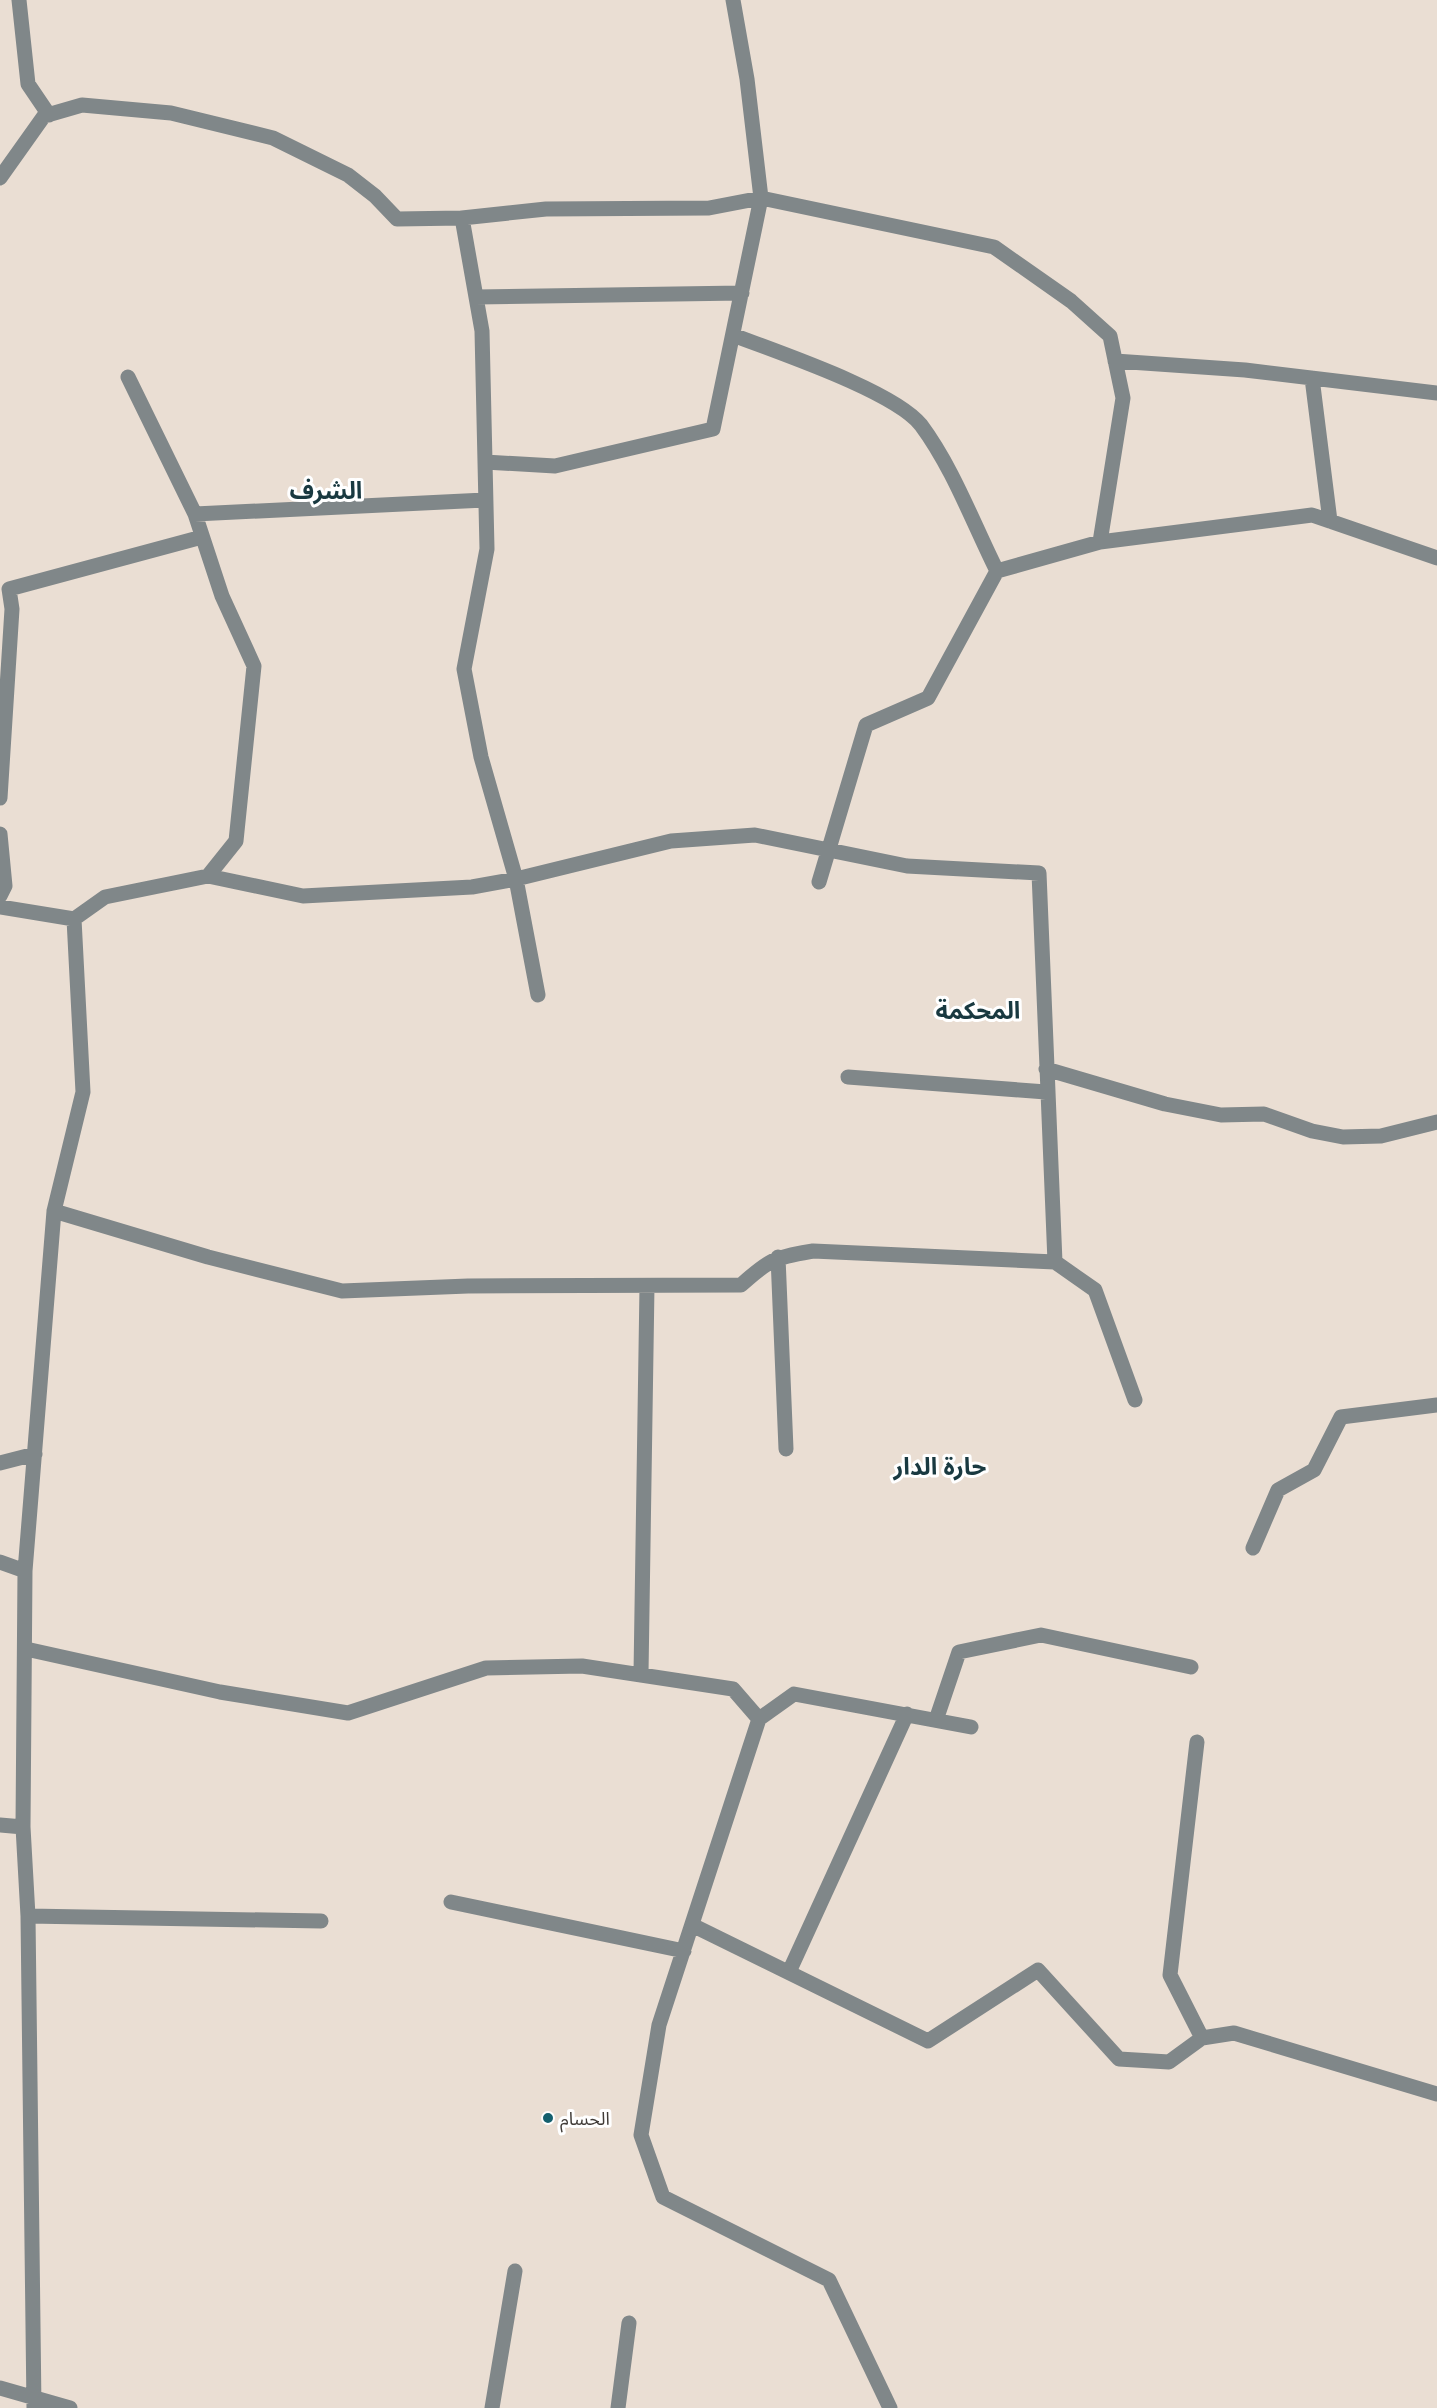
<svg xmlns="http://www.w3.org/2000/svg" width="1437" height="2408" font-family="'Noto Sans','Noto Sans Arabic',sans-serif">
	<style>
		.lines { fill: none; stroke-linecap: round; stroke-linejoin: round }
		.minor { stroke: #808789; stroke-width: 15 }
		.poi-dot { fill: #15606e; stroke: #fff; stroke-width: 2 }
		.labels { text-anchor: middle; dominant-baseline: central; stroke-width: 6; stroke-linejoin: round; paint-order: stroke }
		.poi-label { font-size: 18px; fill: #413c38; stroke: #fff; text-anchor: start }
		.district-label { font-size: 24px; font-weight: bold; fill: #193940; stroke: #fff }
	</style>
	<rect width="100%" height="100%" fill="#eaded3"/>
	<g class="lines">
		<path class="minor" d="M19,0L28,84L49,115
			M0,178L44,116L82,105L171,113L273,138L348,175L375,196L397,219L462,218L546,209L709,208L761,198L994,247L1071,301L1110,336L1123,398L1100,542
			M462,218L482,331L487,549L464,669L481,757L516,879L538,995
			M476,297L742,293
			M733,335C777,352 894,391 921,425C953,468 973,523 997,571
			M1115,361L1245,370L1437,393
			M1312,378L1330,521
			M485,462L555,466L713,429L761,198L747,79L733,0
			M195,514L485,500
			M0,798L12,609L9,589L202,537
			M0,834L5,886L0,896
			M208,876L303,896L472,887L516,879L671,841L755,835L907,866L1039,873L1055,1262
			M819,882L866,725L928,698L997,571L1100,542L1312,515L1437,558
			M0,907L74,919
			M1046,1069L1165,1104L1221,1115L1264,1114L1312,1131L1343,1137L1381,1136L1437,1122
			M848,1077L1046,1092
			M54,1211L208,1257L342,1291L468,1286L741,1285C771,1258 774,1258 813,1251L1055,1262L1095,1290L1135,1400
			M778,1257L786,1449
			M0,1463L35,1454
			M1253,1548L1278,1490L1314,1470L1341,1417L1437,1405
			M0,1562L25,1571L23,1827L28,1916L34,2408
			M25,1571L54,1211L83,1092L74,919L105,897L208,876L236,841L254,666L222,596L195,514L128,377
			M26,1649L220,1692L348,1713L486,1668L582,1666L733,1689L759,1719
			M641,1674L647,1286
			M936,1720L959,1652L1041,1635L1191,1667
			M1197,1742L1170,1975L1202,2038
			M0,1825L23,1827
			M451,1902L684,1951
			M28,1916L321,1921
			M692,1925L928,2041L1038,1970L1119,2059L1169,2062L1202,2038L1234,2033L1437,2094
			M789,1972L907,1714
			M0,2388L70,2408
			M492,2408L515,2271
			M618,2408L629,2323
			M890,2408L829,2280L663,2197L641,2135L659,2025L759,1719L794,1694L971,1727"/>
	</g>
	<circle class="poi-dot" cx="548" cy="2118" r="6"/>
	<g class="labels">
		<g class="poi-label">
			<text x="560" y="2118">الحسام</text>
		</g>
		<g class="district-label">
			<text x="326" y="489">الشرف</text>
			<text x="978" y="1009">المحكمة</text>
			<text x="940" y="1465">حارة الدار</text>
		</g>
	</g>
</svg>
